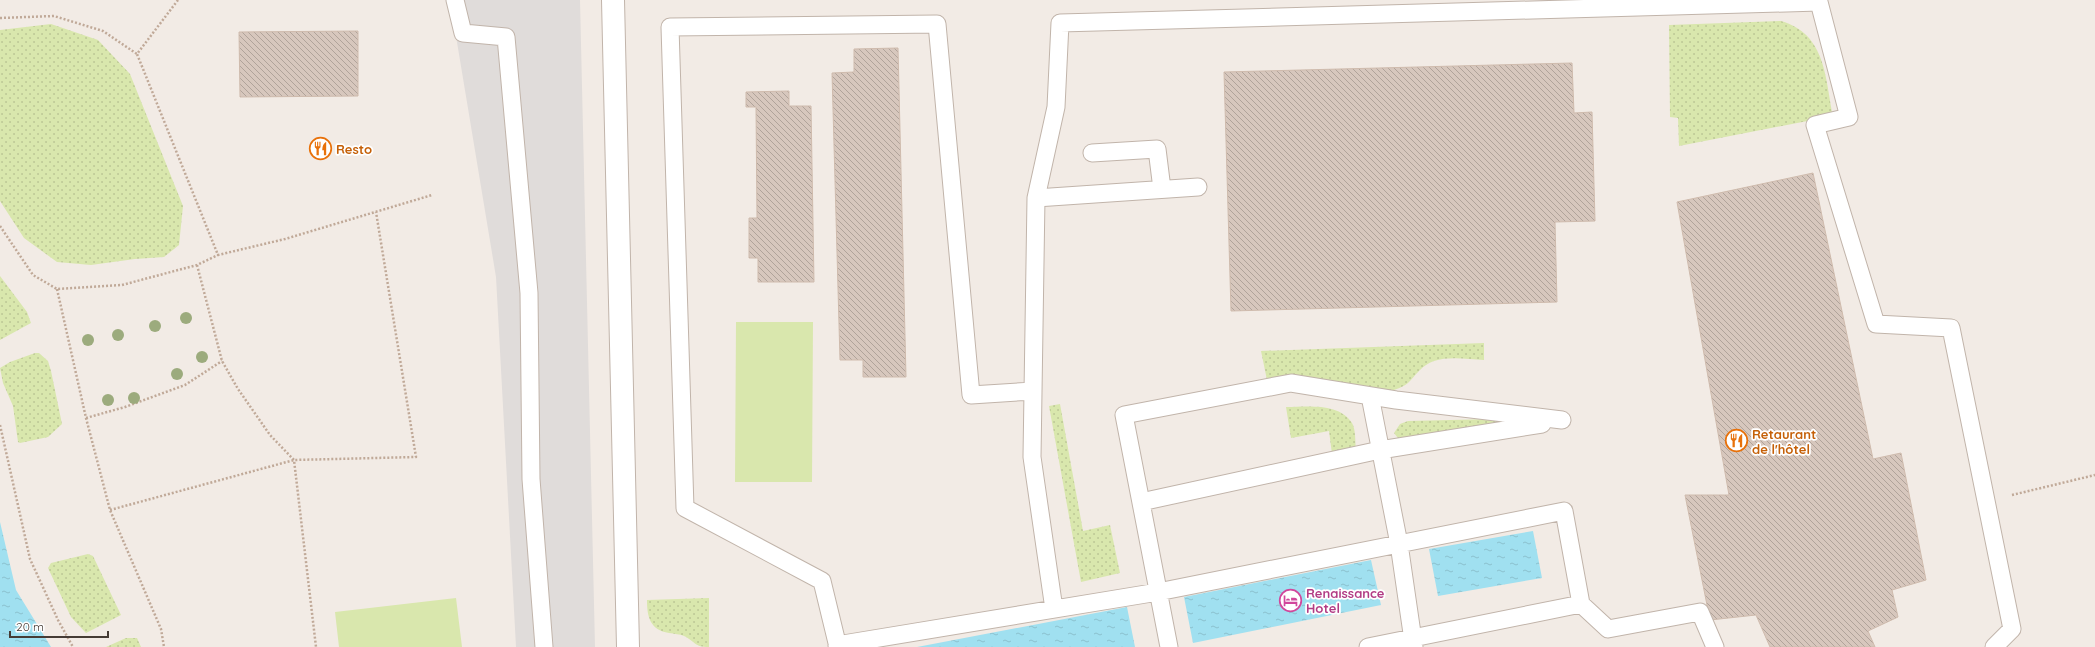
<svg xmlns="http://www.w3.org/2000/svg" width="2095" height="647" font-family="Quicksand,sans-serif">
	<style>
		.grass { fill: url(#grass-dots) }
		.garden { fill: #d9e7ad }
		.parking { fill: #e0dcda }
		.water { fill: url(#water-ripples) }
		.building { fill: url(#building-back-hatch); stroke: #cfbbad }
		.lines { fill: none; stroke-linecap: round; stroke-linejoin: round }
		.service-casing { stroke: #c1b4aa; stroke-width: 19 }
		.minor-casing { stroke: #c1b4aa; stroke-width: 24 }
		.path { stroke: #c0a998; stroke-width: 2.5; stroke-dasharray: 2 2; stroke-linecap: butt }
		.service { stroke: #fff; stroke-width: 17 }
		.minor { stroke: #fff; stroke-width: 22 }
		.tree { fill: #9cab7d }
		.labels { text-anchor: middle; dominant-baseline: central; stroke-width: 3.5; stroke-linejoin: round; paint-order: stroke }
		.food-label { font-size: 13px; font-weight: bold; fill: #c56008; stroke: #fff; text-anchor: start }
		.hotel-label { font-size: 13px; font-weight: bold; fill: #b23c85; stroke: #fff; text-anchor: start }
	</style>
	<defs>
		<pattern id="grass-dots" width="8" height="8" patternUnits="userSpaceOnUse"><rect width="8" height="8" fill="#d9e7ad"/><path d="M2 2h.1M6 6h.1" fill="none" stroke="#bcc795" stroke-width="1.8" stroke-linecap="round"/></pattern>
		<pattern id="water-ripples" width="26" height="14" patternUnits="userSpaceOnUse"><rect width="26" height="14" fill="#a0e0f0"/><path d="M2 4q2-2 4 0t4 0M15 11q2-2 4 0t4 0" fill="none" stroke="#8bc1ce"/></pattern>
		<pattern id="building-back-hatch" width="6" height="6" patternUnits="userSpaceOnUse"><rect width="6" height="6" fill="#d7c7bd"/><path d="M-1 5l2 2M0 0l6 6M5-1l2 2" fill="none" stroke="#b0a39a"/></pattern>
	</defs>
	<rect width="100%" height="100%" fill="#f2ebe5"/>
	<path class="grass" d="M1781,21C1826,34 1825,77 1833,116L1679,146L1678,118L1670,117L1669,25Z
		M51,24L98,40L130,74L183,206L179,245L164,257L135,259L91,265L57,262L24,238L0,201V30Z
		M0,276L27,312L31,323L0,340Z
		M1484,343V360C1467,359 1449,356 1434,361C1422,365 1416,375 1408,383C1401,389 1390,391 1382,393L1267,380L1261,351Z
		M35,353H39L48,361L51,371L62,424L48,437L20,443L18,442L13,406L3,383L0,368L10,362Z
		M1060,404L1083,531L1110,525L1120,573L1081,582L1049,406Z
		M1286,407C1306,407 1339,402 1352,423C1356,430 1355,442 1356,451L1332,454L1329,431L1291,438Z
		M1493,419L1530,420L1401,442L1394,433L1400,424L1408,421Z
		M88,554L93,556L121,615L86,633L71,617L48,568L51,563Z
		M709,598V647C694,647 696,642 684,636C680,634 674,634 669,633C650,630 647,617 647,600Z
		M126,638H137L141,647H106Z"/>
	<path class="garden" d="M736,322H813L812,482H735Z
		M456,598L462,647H339L335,612Z"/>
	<path class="parking" d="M450,0H580L595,647H516L496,277Z"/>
	<path class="water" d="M0,522L16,590L51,647H0Z
		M1533,531L1542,578L1438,596L1429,549Z
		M1371,560L1381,605L1193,643L1184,597Z
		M1127,607L1135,647H917Z"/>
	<path class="building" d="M358,31V96L240,97L239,32Z
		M898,48L906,377H863V360H840L832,73L854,72V49Z
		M1572,63L1574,113L1592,112L1595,221L1555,222L1557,302L1231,311L1224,72Z
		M789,91V106H811L814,282H758V258H749V218H757L756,107H746V92Z
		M1813,173L1873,459L1901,453L1926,580L1892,590L1898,617L1868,631L1875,647H1770L1756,615L1710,620L1685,495H1729L1677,202Z"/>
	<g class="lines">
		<defs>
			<path id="service" d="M455,0L463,33L506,37L529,293L531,479L544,647
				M1092,153L1157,149L1162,189
				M1036,198L1198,187
				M1370,396L1399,544L1414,647
				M1141,502L1380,450L1542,424
				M1054,609L1032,457L1036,198L1056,107L1060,23L1819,2L1849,117L1815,125L1876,324L1951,328L2012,629L1994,647
				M837,645L1158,592L1564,511L1581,604L1608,629L1700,612L1715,647
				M838,647L822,581L685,508L670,27L937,24L971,395L1033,391
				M1169,647L1124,415L1291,383L1396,400L1562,420
				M1368,647L1581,604"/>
			<path id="minor" d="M613,0L628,647"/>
		</defs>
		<use href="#service" class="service-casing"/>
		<use href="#minor" class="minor-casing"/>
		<path class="path" d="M178,0L137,54L218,255L285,239L432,195
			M0,18L54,16L103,31L137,54
			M0,226L33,275L57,289L122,285L197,265L218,255
			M197,265L222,361L238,389L270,435L294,460L316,647
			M57,289L86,418L110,510L161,629L164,647
			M86,418L125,407L185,385L222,361
			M0,425L30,559L58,620L73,647
			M2012,495L2095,475
			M110,510L294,460L416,457L376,212"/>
		<use href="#service" class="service"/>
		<use href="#minor" class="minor"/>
	</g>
	<g class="tree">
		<circle cx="186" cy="318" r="6"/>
		<circle cx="155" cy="326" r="6"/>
		<circle cx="118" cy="335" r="6"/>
		<circle cx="88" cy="340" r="6"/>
		<circle cx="202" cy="357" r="6"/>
		<circle cx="177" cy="374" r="6"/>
		<circle cx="134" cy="398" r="6"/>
		<circle cx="108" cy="400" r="6"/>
	</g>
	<defs>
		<symbol id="restaurant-ring" viewBox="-11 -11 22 22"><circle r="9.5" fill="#fff" stroke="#e8710a" stroke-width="1.5"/><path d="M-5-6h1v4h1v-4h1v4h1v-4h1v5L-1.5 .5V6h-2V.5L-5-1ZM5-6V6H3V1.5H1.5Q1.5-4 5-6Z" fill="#e8710a"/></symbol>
		<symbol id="hotel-ring" viewBox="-11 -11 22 22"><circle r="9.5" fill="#fff" stroke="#d1479c" stroke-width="1.5"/><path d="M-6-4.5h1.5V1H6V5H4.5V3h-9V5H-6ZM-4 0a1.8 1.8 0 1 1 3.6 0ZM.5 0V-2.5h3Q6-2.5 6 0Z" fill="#d1479c"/></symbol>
	</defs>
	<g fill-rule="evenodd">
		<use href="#restaurant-ring" x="308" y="136" width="25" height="25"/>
		<use href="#restaurant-ring" x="1724" y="428" width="25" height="25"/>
		<use href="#hotel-ring" x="1278" y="588" width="25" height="25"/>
	</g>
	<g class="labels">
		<g class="food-label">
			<text x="336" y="149">Resto</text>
			<text x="1752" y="434">Retaurant<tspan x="1752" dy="15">de l'hôtel</tspan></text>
		</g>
		<g class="hotel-label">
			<text x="1306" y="593">Renaissance<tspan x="1306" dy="15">Hotel</tspan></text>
		</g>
	</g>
	<path d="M10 631v6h98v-6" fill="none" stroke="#453b34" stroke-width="2"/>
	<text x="16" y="631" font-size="12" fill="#453b34" stroke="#ffffff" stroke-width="3" paint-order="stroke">20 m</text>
</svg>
